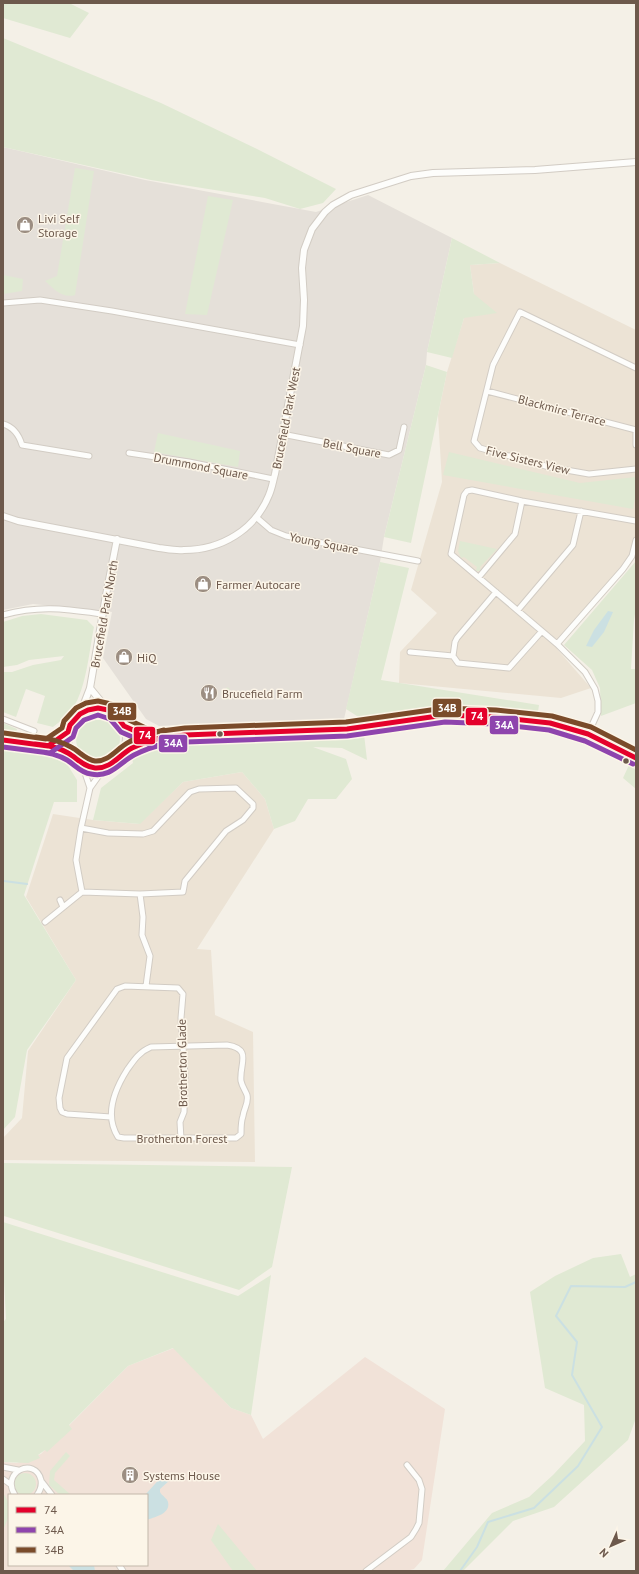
<svg xmlns="http://www.w3.org/2000/svg" width="639" height="1574" font-family="'PT Sans',sans-serif">
	<style>
		.residential { fill: #ece3d5 }
		.commercial { fill: #f1e2d8; fill-rule: evenodd }
		.industrial { fill: #e5e0d9 }
		.green { fill: #e0e9d3 }
		.water { fill: #cbe0e2 }
		.lines { fill: none; stroke-linecap: round; stroke-linejoin: round }
		.stream { stroke: #cbe0e2; stroke-width: 2 }
		.minor-casing { stroke: #d2ccc4; stroke-width: 7 }
		.tertiary-casing { stroke: #d2ccc4; stroke-width: 8 }
		.primary-casing { stroke: #d3cbc5; stroke-width: 10 }
		.minor { stroke: #fdfdfb; stroke-width: 5 }
		.tertiary { stroke: #fdfdfb; stroke-width: 6 }
		.primary { stroke: #f0ece4; stroke-width: 8 }
		.bus-1-casing { stroke: #fcf5e8; stroke-width: 8 }
		.bus-2-casing { stroke: #fcf5e8; stroke-width: 8 }
		.bus-3-casing { stroke: #fcf5e8; stroke-width: 8 }
		.bus-1 { stroke: #e4002b; stroke-width: 5 }
		.bus-2 { stroke: #8e44ad; stroke-width: 5 }
		.bus-3 { stroke: #7a4b2a; stroke-width: 5 }
		.bus-dot { fill: #6d594c; stroke: #fcf5e8; stroke-width: 1.5 }
		.labels { text-anchor: middle; dominant-baseline: central; stroke-width: 3; stroke-linejoin: round; paint-order: stroke }
		.poi-label { font-size: 12px; fill: #6d594c; stroke: #fcf5e8; text-anchor: start }
		.street-label { font-size: 12px; fill: #6d594c; stroke: #fcf5e8 }
		.line-badge { stroke: #fcf5e8; stroke-width: 1.5 }
		.badge-label { font-size: 11px; text-anchor: middle; font-weight: bold; fill: #fff }
	</style>
	<rect width="100%" height="100%" fill="#f4f0e7"/>
	<path class="residential" d="M500,263L636,330V555L557,649L591,688L561,698L399,683L400,652L437,613L411,590L442,482L438,415L447,372L464,318L474,294L470,265Z
		M242,772L265,799L274,829L197,949L211,950L215,1015L253,1032L255,1162L3,1160V1138L22,1118L28,1051L76,980L26,897L53,814L93,820L139,824L183,782Z"/>
	<path class="commercial" d="M174,1348L231,1408L251,1415L263,1439L365,1357L445,1409L422,1560L414,1569L406,1571H3V1462L17,1463L41,1454L128,1366ZM9,1495H147V1565H9Z"/>
	<path class="industrial" d="M3,147L145,180L316,212L368,195L452,238L427,352L426,365L384,537L380,562L344,719L220,723L159,726L146,719L103,658L112,612L33,604L3,610Z"/>
	<path class="green" d="M3,3H69L89,13L70,38L3,18Z
		M3,38L161,103L257,149L336,189L323,203L300,209L265,198L151,180L3,147Z
		M75,168L94,171L75,295C62,299 53,288 45,281L57,276Z
		M208,196L233,200L207,315L185,314Z
		M452,238L500,263L470,265L474,294L497,313L464,318L452,358L427,352Z
		M3,275L23,279L22,291L3,294Z
		M426,365L447,372L411,543L384,537Z
		M158,433L240,451L238,467L154,452Z
		M449,452L580,483L636,477V493L633,509L443,475Z
		M460,541L497,549L480,567L481,571H476L477,567L464,557L461,558L458,551Z
		M636,561V608L634,620L631,669H636V703L601,716L600,688L592,670L564,645Z
		M380,562L409,568L381,680L539,705L538,712L459,706L364,717L357,716L346,709Z
		M41,614L87,620L94,627C89,651 86,695 69,713C65,718 58,723 53,727L37,723L45,696L26,689L16,717L3,712V672H12L33,665L61,660L64,656L29,660L17,665L3,667V622L22,616Z
		M228,687L234,696L226,700L221,692Z
		M76 739a22 22 0 1 1 44 0a22 22 0 1 1-44 0Z
		M3,723L17,729L15,735L3,734Z
		M364,734L367,760L342,748L313,747L346,759L352,779L336,799H308L295,821L274,829L265,799L242,772L183,782L140,824L93,820L101,788L133,763L131,754L149,746L183,740L344,737Z
		M3,748L48,752L67,764L77,780V802H54L24,895L76,980L27,1050L15,1117L3,1130Z
		M629,765L636,770V789L623,778Z
		M3,1163L292,1167L272,1267L239,1290L4,1216L3,1207Z
		M3,1222L238,1296L271,1275L251,1415L231,1408L173,1348L128,1366L69,1425L72,1429L47,1452L45,1450L38,1455L40,1458L28,1463L3,1462V1322L6,1319L3,1263Z
		M621,1254L630,1277L636,1274V1418L628,1440L554,1507L513,1521L463,1571H443L492,1513L529,1497L553,1475L585,1441L584,1405L545,1388L530,1292L555,1276L593,1258Z
		M66,1452L70,1456L55,1473L54,1480L71,1495H60L49,1485L50,1471Z
		M14 1484a11 11 0 1 1 22 0a11 11 0 1 1-22 0Z
		M3,1493C13,1507 10,1515 3,1530Z
		M218,1524L257,1571H233L211,1540Z"/>
	<path class="water" d="M608,611L613,612L604,632L592,647L586,646L594,630Z
		M164,1474L170,1480L160,1489V1492C162,1496 167,1498 168,1502C171,1514 154,1517 147,1520V1495H145Z
		M68,1565H94L95,1571H74Z"/>
	<g class="lines">
		<path class="stream" d="M586,725L587,730
			M4,881L27,884
			M460,1571L477,1547L488,1522L534,1508L578,1466L602,1427L572,1375L577,1342L556,1316L571,1286L625,1287L636,1282"/>
		<defs>
			<path id="minor" d="M3,303L40,300L112,311L300,345
				M636,368L520,312L493,365L474,441L480,448L549,467L589,474L636,469
				M487,391L636,430
				M3,424C14,427 19,435 22,445L89,456
				M636,430V445
				M282,434L389,455L399,450L404,427
				M129,453L189,462L273,479
				M256,517L271,530L286,536L418,561
				M479,577L515,534L522,501
				M496,592L457,638L455,642L453,656L458,663L509,668L542,631
				M518,610L573,545L581,511
				M3,615C40,605 65,609 102,614
				M557,644L623,569L632,556L636,540
				M410,652L453,656
				M3,719L34,731
				M588,734L598,712V701L595,689L585,672L557,644L451,554L464,495L467,491L472,490L522,501L636,521
				M82,764L90,788
				M81,828L108,833L143,834L153,831L190,792L199,789L236,788L253,804V808L243,820L226,831L185,881L183,892L140,894L82,892L76,860L81,828L90,788L105,767
				M140,894L143,917L142,935L150,956L146,986
				M60,900L63,907
				M45,922L82,892
				M227,1045C253,1049 239,1064 241,1081C242,1086 245,1090 247,1095C249,1103 244,1108 243,1116C241,1121 241,1128 241,1134L236,1138H124L118,1137C104,1115 115,1089 127,1070C134,1060 139,1052 151,1047Z
				M111,1117L67,1114L62,1112L60,1108L59,1098L67,1058L117,989L125,986L178,988L183,994L181,1018L185,1076L184,1112L180,1122L181,1139
				M3,1467L18,1470
				M3,1479L10,1484
				M42,1482L52,1495
				M15,1495C0,1472 35,1456 41,1480C42,1486 40,1491 37,1495
				M119,1565L123,1571
				M366,1571L411,1537L416,1529L419,1523L422,1489L419,1480L407,1465"/>
			<path id="tertiary" d="M3,516L18,521L159,548C167,549 176,551 184,550C221,550 255,530 269,495C272,488 273,481 275,474L303,326L304,300L302,268L304,250L312,229L325,212L333,205L351,195L411,176L433,173L535,170L636,162
				M90,688L108,710
				M80,714L90,688L106,595L117,539"/>
			<path id="primary" d="M67 738a30 30 0 1 1 60 0a30 30 0 1 1-60 0Z
				M124,726L153,739
				M3,740L48,746L73,756
				M48,746L68,732
				M123,753L153,739L160,738L185,735L274,731L347,729L445,715L495,717L550,723L588,734L636,758"/>
		</defs>
		<use href="#minor" class="minor-casing"/>
		<use href="#tertiary" class="tertiary-casing"/>
		<use href="#primary" class="primary-casing"/>
		<use href="#minor" class="minor"/>
		<use href="#tertiary" class="tertiary"/>
		<use href="#primary" class="primary"/>
		<defs>
			<path id="bus-1" d="M3,740L48,746L68,732L70,725L80,714L88,710L98,708L108,710L115,714L124,726L153,739L185,735L347,729L445,715L495,717L550,723L588,734L636,758
				M35,744C46,745 58,747 68,753C77,758 84,767 95,768C111,769 119,755 132,748C143,743 154,739 165,737"/>
			<path id="bus-2" d="M3,747L50,753L73,737L76,728L84,720L98,715L110,719L121,732L153,746L186,742L347,736L445,722L494,724L549,730L585,741L633,764
				M34,751C45,752 57,754 67,760C75,765 81,773 91,774C111,778 119,763 134,755C144,750 155,746 166,744"/>
			<path id="bus-3" d="M4,733L46,739L62,728L64,721L76,708L86,703L98,701L111,704L120,709L129,720L154,732L185,728L346,722L445,708L496,710L552,716L591,727L636,750
				M36,737C48,738 60,741 71,747C79,751 86,760 95,761C109,762 117,748 129,742C140,736 152,733 164,730"/>
		</defs>
		<use href="#bus-1" class="bus-1-casing"/>
		<use href="#bus-2" class="bus-2-casing"/>
		<use href="#bus-3" class="bus-3-casing"/>
		<use href="#bus-1" class="bus-1"/>
		<use href="#bus-2" class="bus-2"/>
		<use href="#bus-3" class="bus-3"/>
	</g>
	<defs>
		<symbol id="shop-disc" viewBox="-11 -11 22 22"><circle r="9.5" fill="#9c8e82" stroke="#fcf5e8"/><path d="M-5-2.5h2.3a2.7 3.5 0 0 1 5.4 0H5L5.5 6h-11ZM-1.5-2.5h3a1.5 2.3 0 0 0-3 0Z" fill="#fff"/></symbol>
		<symbol id="restaurant-disc" viewBox="-11 -11 22 22"><circle r="9.5" fill="#9c8e82" stroke="#fcf5e8"/><path d="M-5-6h1v4h1v-4h1v4h1v-4h1v5L-1.5 .5V6h-2V.5L-5-1ZM5-6V6H3V1.5H1.5Q1.5-4 5-6Z" fill="#fff"/></symbol>
		<symbol id="building-disc" viewBox="-11 -11 22 22"><circle r="9.5" fill="#9c8e82" stroke="#fcf5e8"/><path d="M-4-6H4V6H1V3H-1V6H-4ZM-2.5-4.3h1.7v1.8h-1.7ZM.8-4.3h1.7v1.8H.8ZM-2.5-1h1.7V.8h-1.7ZM.8-1h1.7V.8H.8Z" fill="#fff"/></symbol>
	</defs>
	<g fill-rule="evenodd">
		<use href="#shop-disc" x="15" y="215" width="20" height="20"/>
		<use href="#shop-disc" x="193" y="574" width="20" height="20"/>
		<use href="#shop-disc" x="114" y="647" width="20" height="20"/>
		<use href="#restaurant-disc" x="199" y="683" width="20" height="20"/>
		<use href="#building-disc" x="120" y="1465" width="20" height="20"/>
	</g>
	<g class="bus-dot">
		<circle cx="220" cy="734" r="3.5"/>
		<circle cx="626" cy="761" r="3.5"/>
	</g>
	<g class="labels">
		<g class="poi-label">
			<text x="38" y="218">Livi Self<tspan x="38" dy="14">Storage</tspan></text>
			<text x="216" y="584">Farmer Autocare</text>
			<text x="137" y="657">HiQ</text>
			<text x="222" y="693">Brucefield Farm</text>
			<text x="143" y="1475">Systems House</text>
		</g>
		<g class="street-label">
			<text transform="translate(562 410) rotate(15)">Blackmire Terrace</text>
			<text transform="translate(286 418) rotate(-79)">Brucefield Park West</text>
			<text transform="translate(352 448) rotate(11)">Bell Square</text>
			<text transform="translate(528 460) rotate(14)">Five Sisters View</text>
			<text transform="translate(201 466) rotate(11)">Drummond Square</text>
			<text transform="translate(324 543) rotate(11)">Young Square</text>
			<text transform="translate(104 614) rotate(-80)">Brucefield Park North</text>
			<text transform="translate(182 1063) rotate(-91)">Brotherton Glade</text>
			<text x="182" y="1138">Brotherton Forest</text>
		</g>
	</g>
	<g class="line-badge">
		<rect x="432" y="698" width="30" height="20" rx="4" fill="#7a4b2a"/>
		<rect x="107" y="702" width="30" height="19" rx="4" fill="#7a4b2a"/>
		<rect x="465" y="707" width="23" height="19" rx="4" fill="#e4002b"/>
		<rect x="489" y="715" width="30" height="20" rx="4" fill="#8e44ad"/>
		<rect x="133" y="726" width="23" height="19" rx="4" fill="#e4002b"/>
		<rect x="158" y="734" width="30" height="19" rx="4" fill="#8e44ad"/>
	</g>
	<g class="badge-label">
		<text x="447" y="712">34B</text>
		<text x="122" y="715">34B</text>
		<text x="477" y="720">74</text>
		<text x="504" y="729">34A</text>
		<text x="145" y="739">74</text>
		<text x="173" y="747">34A</text>
	</g>
	<rect width="639" height="1574" fill="none" stroke="#6d594c" stroke-width="8"/>
	<rect x="8" y="1494" width="140" height="72" fill="#fcf5e8" stroke="#c3b7aa"/>
	<rect x="16" y="1507" width="20" height="6" fill="#e4002b" stroke="#c3b7aa"/>
	<text x="44" y="1514" font-size="12" fill="#6d594c">74</text>
	<rect x="16" y="1527" width="20" height="6" fill="#8e44ad" stroke="#c3b7aa"/>
	<text x="44" y="1534" font-size="12" fill="#6d594c">34A</text>
	<rect x="16" y="1547" width="20" height="6" fill="#7a4b2a" stroke="#c3b7aa"/>
	<text x="44" y="1554" font-size="12" fill="#6d594c">34B</text>
	<g transform="translate(611 1546) rotate(225)" stroke="#fcf5e8" stroke-width="3" paint-order="stroke">
	<path d="M0-3L7 15L0 10L-7 15Z" fill="#6d594c"/>
	<text y="-6" font-size="11" font-weight="bold" text-anchor="middle" fill="#6d594c">N</text>
	</g>
</svg>
